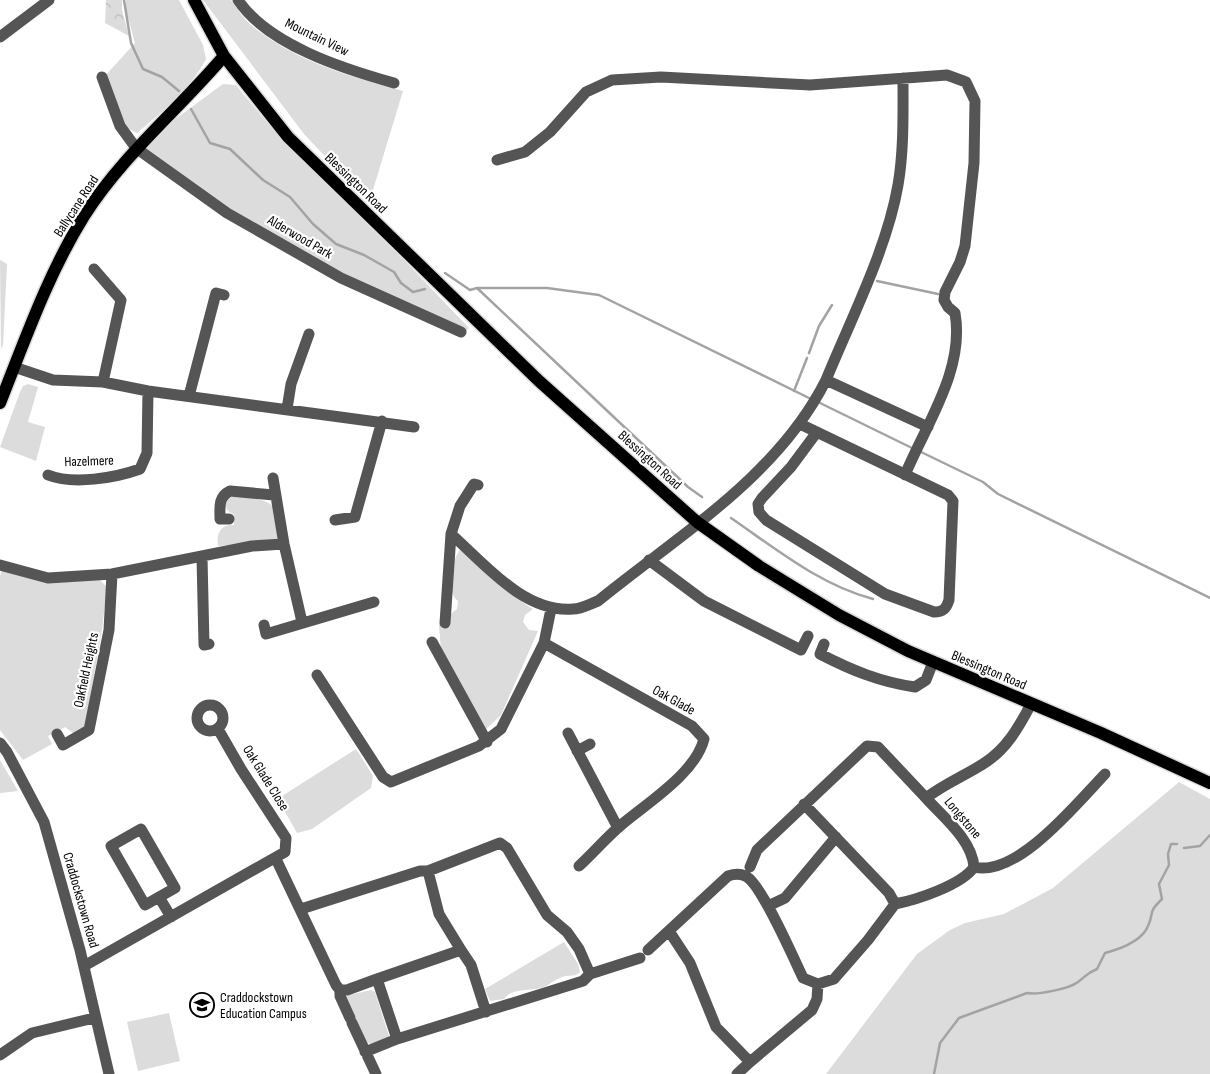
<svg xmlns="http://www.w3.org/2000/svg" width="1210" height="1074" font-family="'Sofia Sans Condensed',sans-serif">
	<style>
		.grass { fill: #dcdcdc }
		.forest { fill: url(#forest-crowns) }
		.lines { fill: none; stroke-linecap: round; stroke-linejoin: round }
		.stream { stroke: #a3a3a3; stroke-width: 2.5 }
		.major-casing { stroke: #dbdbdb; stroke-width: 15 }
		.minor { stroke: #555; stroke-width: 11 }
		.major { stroke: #000; stroke-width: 12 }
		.labels { text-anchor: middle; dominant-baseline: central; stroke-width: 4.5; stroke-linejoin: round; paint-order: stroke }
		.street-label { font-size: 14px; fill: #000; stroke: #fff }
		.poi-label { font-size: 14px; fill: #000; stroke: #fff; text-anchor: start }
	</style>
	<defs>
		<pattern id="forest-crowns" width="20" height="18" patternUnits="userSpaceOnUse" patternTransform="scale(1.25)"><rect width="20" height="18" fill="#dcdcdc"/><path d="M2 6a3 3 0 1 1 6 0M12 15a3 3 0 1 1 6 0" fill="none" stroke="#bbb"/></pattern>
	</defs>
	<rect width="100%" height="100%" fill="#fff"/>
	<path class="grass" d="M126,0H179L203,45L206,59C191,88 162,112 137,133L121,125L104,77L135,43L126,10Z
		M203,0H231C238,10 246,22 256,29C298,62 352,77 403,91L369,203L304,134Z
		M223,84L236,85L284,143L403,259L469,328L465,332L341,275L228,212L144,148L170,123Z
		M0,260L7,264L3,345L1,349Z
		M28,384L38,387L28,422L45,427L36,461L0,447L20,392L23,386Z
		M233,496C247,498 264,497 275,508L279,537L275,541L218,546C216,533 221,524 234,525V515L228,511C224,505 226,499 233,496Z
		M460,550C480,553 510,597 533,609L525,615L523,622L529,630L538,631L501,715L485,730L441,650L439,625C447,621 450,613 457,609L458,601C446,593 451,560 460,550Z
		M2,570L100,580L107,587L102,630L85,727L73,733L65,727L48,736L52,744L23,760L0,730V576Z
		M356,749L373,776L371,788L312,829L297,833L284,810L282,796Z
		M0,760L18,791L0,793Z
		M1179,782L1210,799V1074H826L917,954L950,930L965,923L1004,914L1053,888Z
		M564,942L578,964L580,972C575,977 572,975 565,976C558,978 554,981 548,985C535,993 513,986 504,999L490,1001L485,989Z
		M371,990L375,992L389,1036L387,1039L370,1044L365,1041L345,996Z
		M169,1013L180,1061L138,1071L127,1022Z"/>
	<path class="forest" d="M106,0H122V10L129,36L105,23Z"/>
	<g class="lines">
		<path class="stream" d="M124,0L131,43L143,69L162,77L179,91
			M191,109L210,143L230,149L263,180L290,197L313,224L336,244L364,255L394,272L401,283L413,292L425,289
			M445,273L470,290L477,288L688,487L702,497
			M877,281L938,294
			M477,288H547L599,295L811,399
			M809,353L819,326L832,305
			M794,391L807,358
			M818,402L914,449
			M919,451L983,482L998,494L1210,598
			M731,518C776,549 820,585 873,599
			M1184,848L1200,846L1210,835
			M934,1074L940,1043L959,1018L1027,993C1037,995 1069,989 1078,982C1086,976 1087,973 1097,969L1105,953C1120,949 1142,941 1148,926C1155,910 1147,914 1162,899L1159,884L1169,865L1168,854L1171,844H1177"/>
		<defs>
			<path id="major" d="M194,0L224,56L288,137L539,381L697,522L759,566L839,615L908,651L1101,733L1210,783
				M0,403C25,340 48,274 84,216C122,156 178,110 224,56"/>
		</defs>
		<use href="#major" class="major-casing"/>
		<path class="minor" d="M238,0C268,45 344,69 394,83
			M0,37L49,0
			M102,77L120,126L136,148L227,213L341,278L461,332
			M903,78C903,114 904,150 898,185C887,249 851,319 826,380L928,427
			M497,160L525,152L550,132L586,92L612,80L661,77L810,85L947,75L966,82L975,101L974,163L965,246L960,262L945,292L944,300L948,307L955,313C965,370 926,424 905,475
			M94,269L121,300L103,382
			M14,367L53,380L103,382L148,391L414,427
			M189,396L216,293L224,295
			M287,409L291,384L309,334
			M800,424L948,495L953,501L949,600C946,609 943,612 934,612L885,594L766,520L759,512L758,504L762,498L791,467L817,432
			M48,475C73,485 115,478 140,469L147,453L148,391
			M273,478L284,544L302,622
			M478,485L474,484L460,506L451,534C485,564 524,613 573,609C581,609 590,604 598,601C679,535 778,476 826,380
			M229,519H220C220,507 218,497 230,491L274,495
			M335,520L355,517L382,421
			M202,557L204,645L209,644
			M649,560L704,601L801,650L808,636
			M0,565L48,578L112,574L252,546L284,544
			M445,623L451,534
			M264,625L266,634L374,602
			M432,642L487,742
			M544,643L692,726L704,739C695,774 647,803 620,826C606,838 593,853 579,866
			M824,644L820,654C851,670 880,682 915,687L926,680L933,662
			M317,675L383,777L391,782L479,746L501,729L544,643L551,609
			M1031,704C1019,727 1006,750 983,764C964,776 944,784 926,798C944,818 972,840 974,867C1017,878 1078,802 1105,774
			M197 718a13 13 0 1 1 26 0a13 13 0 1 1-26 0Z
			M568,733L618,828
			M57,734L63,745L89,730L109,630L112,574
			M0,743L7,752L44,822L80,950L109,1074
			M577,751L590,744
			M804,804L889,893L895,904
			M141,829L175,888L145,905L111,846Z
			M276,859L336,985L340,990V996L350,1018
			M750,867L757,850L867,746L878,747L926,798
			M428,871L439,914L461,950
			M159,897L171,917
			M768,906L785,898L836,837
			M301,909L420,871H428L500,843L507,848L547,915L567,932L579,949L590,974L583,981L397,1039L377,979L347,990H340
			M669,931L690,963L716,1027L750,1062L737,1074
			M648,950L728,876C734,874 741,873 747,877C762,886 794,959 803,978L818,984
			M84,966L285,852L286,838L241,769L218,729
			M590,974L640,958
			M377,979L461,950L471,965L486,1012
			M352,1023L376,1074
			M365,1052L397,1039
			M0,1055L32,1033L94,1018
			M750,1062L812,1010L817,999L818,984L834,979L868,940L895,904C916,900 962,885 974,867"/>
		<use href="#major" class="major"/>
	</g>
	<defs>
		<symbol id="school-ring" viewBox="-11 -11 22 22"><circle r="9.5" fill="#fff" stroke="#000" stroke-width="1.5"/><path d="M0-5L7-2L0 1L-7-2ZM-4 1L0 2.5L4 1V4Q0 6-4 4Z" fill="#000"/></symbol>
	</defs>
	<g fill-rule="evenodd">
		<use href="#school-ring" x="188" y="991" width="28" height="28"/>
	</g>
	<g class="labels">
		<g class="street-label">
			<text transform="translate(317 37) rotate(26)">Mountain View</text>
			<text transform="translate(356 183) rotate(44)">Blessington Road</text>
			<text transform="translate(76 206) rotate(-57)">Ballycane Road</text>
			<text transform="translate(300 237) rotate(30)">Alderwood Park</text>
			<text transform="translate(650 460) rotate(42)">Blessington Road</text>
			<text transform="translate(89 461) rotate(-2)">Hazelmere</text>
			<text transform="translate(86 670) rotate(-78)">Oakfield Heights</text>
			<text transform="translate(989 670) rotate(23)">Blessington Road</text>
			<text transform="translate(674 700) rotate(29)">Oak Glade</text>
			<text transform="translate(266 778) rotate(58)">Oak Glade Close</text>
			<text transform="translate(963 818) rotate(50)">Longstone</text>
			<text transform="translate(81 900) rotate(74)">Craddockstown Road</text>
		</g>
		<g class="poi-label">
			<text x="220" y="997">Craddockstown<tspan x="220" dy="16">Education Campus</tspan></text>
		</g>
	</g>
</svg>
